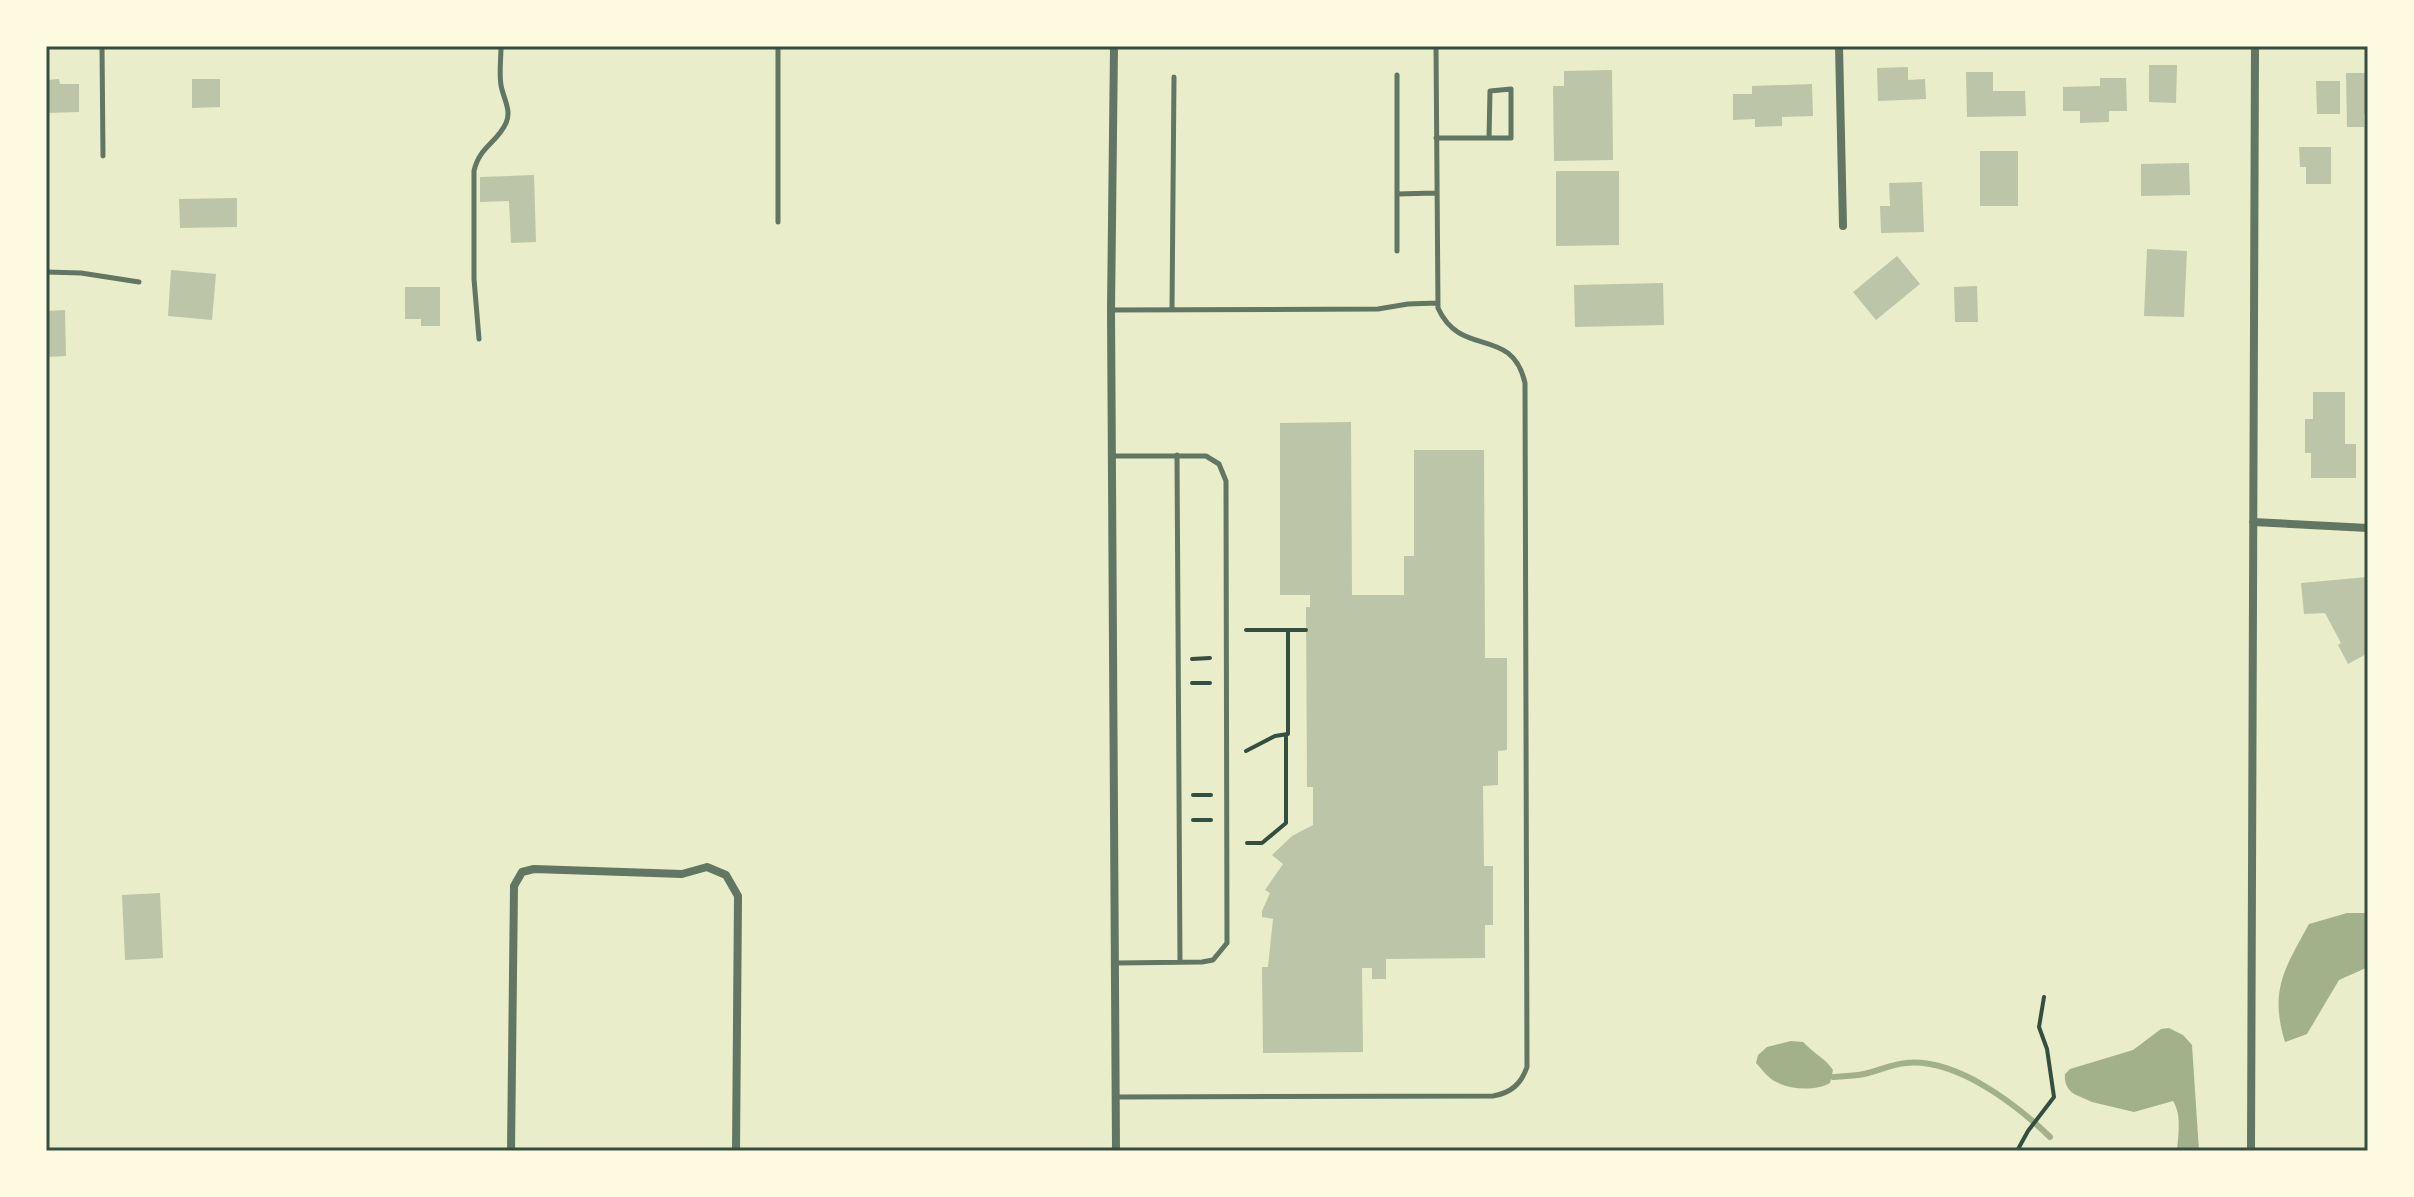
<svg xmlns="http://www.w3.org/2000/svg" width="2414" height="1197" font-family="Roboto,sans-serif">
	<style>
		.water { fill: #a3b18a }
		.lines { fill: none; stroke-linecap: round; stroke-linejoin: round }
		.stream { stroke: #a3b18a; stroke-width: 6 }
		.building { fill: #bcc5a7 }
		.path { stroke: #344e41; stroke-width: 4 }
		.service { stroke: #617663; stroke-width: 5 }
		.minor { stroke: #617663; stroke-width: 8 }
		.neatline { fill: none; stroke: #344e41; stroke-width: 3 }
	</style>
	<rect width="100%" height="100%" fill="#e9edc9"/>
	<path class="water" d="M2347,913H2368V967L2339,980L2307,1034L2285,1042C2269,990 2285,968 2309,924Z
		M2169,1028L2183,1035L2192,1045L2199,1151H2177C2178,1135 2182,1115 2173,1101L2134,1112L2092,1102L2074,1094C2067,1089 2064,1082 2065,1074L2070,1069L2133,1050L2161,1029Z
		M1791,1041L1803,1042C1813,1053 1825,1058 1833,1070L1830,1083C1814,1092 1785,1090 1770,1078C1765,1074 1761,1068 1756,1063L1758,1055L1767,1047Z"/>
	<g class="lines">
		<path class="stream" d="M1833,1077C1844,1076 1854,1076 1864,1074C1878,1071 1892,1064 1906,1063C1956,1058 2016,1104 2050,1137"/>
	</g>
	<path class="building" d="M2149,65H2177L2176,103L2149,102Z
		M1908,67V80L1925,79L1926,99L1878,101L1877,68Z
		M1612,70L1613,160L1554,161L1553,86H1564V71Z
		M1966,72H1993V91H2025L2026,116L1967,117Z
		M2346,73H2368V114H2364V127H2347Z
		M2100,78H2126L2127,111H2109V122L2080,123V111H2063V87L2100,86Z
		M59,79L60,84H79V112L46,113V80Z
		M192,79H220V107L192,108Z
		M2316,81H2340V114H2317Z
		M1812,84L1813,116L1782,117V126L1755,127V119L1733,120V94H1752V86Z
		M2299,147H2331V184H2306V167H2300Z
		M1980,151H2018V206H1980Z
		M2189,163L2190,195L2141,196V164Z
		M1556,171H1619V245L1556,246Z
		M534,175L536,242L511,243L509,201L480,202V177Z
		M1922,182L1924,232L1881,233L1880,206H1890L1889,183Z
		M237,198V227L180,228L179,199Z
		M2147,249L2187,251L2184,317L2144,316Z
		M1897,256L1920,284L1876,320L1853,292Z
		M171,270L216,274L212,320L168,316Z
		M1663,283L1664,325L1575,327L1574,285Z
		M1977,286L1978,322H1955L1954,287Z
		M405,287H440V326H421V319H405Z
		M65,310L66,356L46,357V311Z
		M2313,392H2345V444H2356V478H2311V453H2305V419H2313Z
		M1351,422L1352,595H1404V556H1414V450H1484L1485,658H1507V750L1498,751V785L1483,786L1484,866H1493V925H1485V958L1386,959V979H1372V968H1362L1363,1052L1263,1053L1262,967H1268L1273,919L1262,917V911L1270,893L1265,890L1283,864L1272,855L1292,836L1313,825V787H1307L1306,607H1310V595H1280V423Z
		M2367,577L2368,653L2348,664L2338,645L2341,643L2325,613L2304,614L2301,583Z
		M160,893L163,958L125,960L122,895Z"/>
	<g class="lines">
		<path class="path" d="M1246,630H1306
			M1192,659L1210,658
			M1192,683H1210
			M1246,751L1275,736L1288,734V630
			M1193,795H1211
			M1193,820H1211
			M1247,843H1262L1286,823V734
			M2017,1151L2028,1131L2054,1097L2047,1049L2039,1027L2044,997"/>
		<path class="service" d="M102,46L103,156
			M778,46V222
			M1397,75V251
			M1436,138H1511V89L1490,91L1489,138
			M1397,194L1436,193
			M46,272L81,273L139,282
			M1172,309L1174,77
			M1111,310L1378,309L1408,304L1437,303
			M479,339L474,279V171C479,147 497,143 506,123C512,110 503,98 501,85C499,73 501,59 501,46
			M1177,455L1180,962
			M1112,456H1206L1219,464L1226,481L1227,943L1213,960L1202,962L1116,963
			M1116,1097L1493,1096C1511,1093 1521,1084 1527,1067L1525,383C1512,325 1461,359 1438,308L1436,46"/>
		<path class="minor" d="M1114,46L1111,310L1116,1151
			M1839,46L1843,226
			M2253,522L2368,528
			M511,1151L514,886L522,872L534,869L682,874L707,867L726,875L738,896L736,1151
			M2251,1151L2255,46"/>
	</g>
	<rect width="2414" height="1197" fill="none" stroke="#fefae0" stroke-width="96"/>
	<rect x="48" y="48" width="2318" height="1101" class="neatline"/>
</svg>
